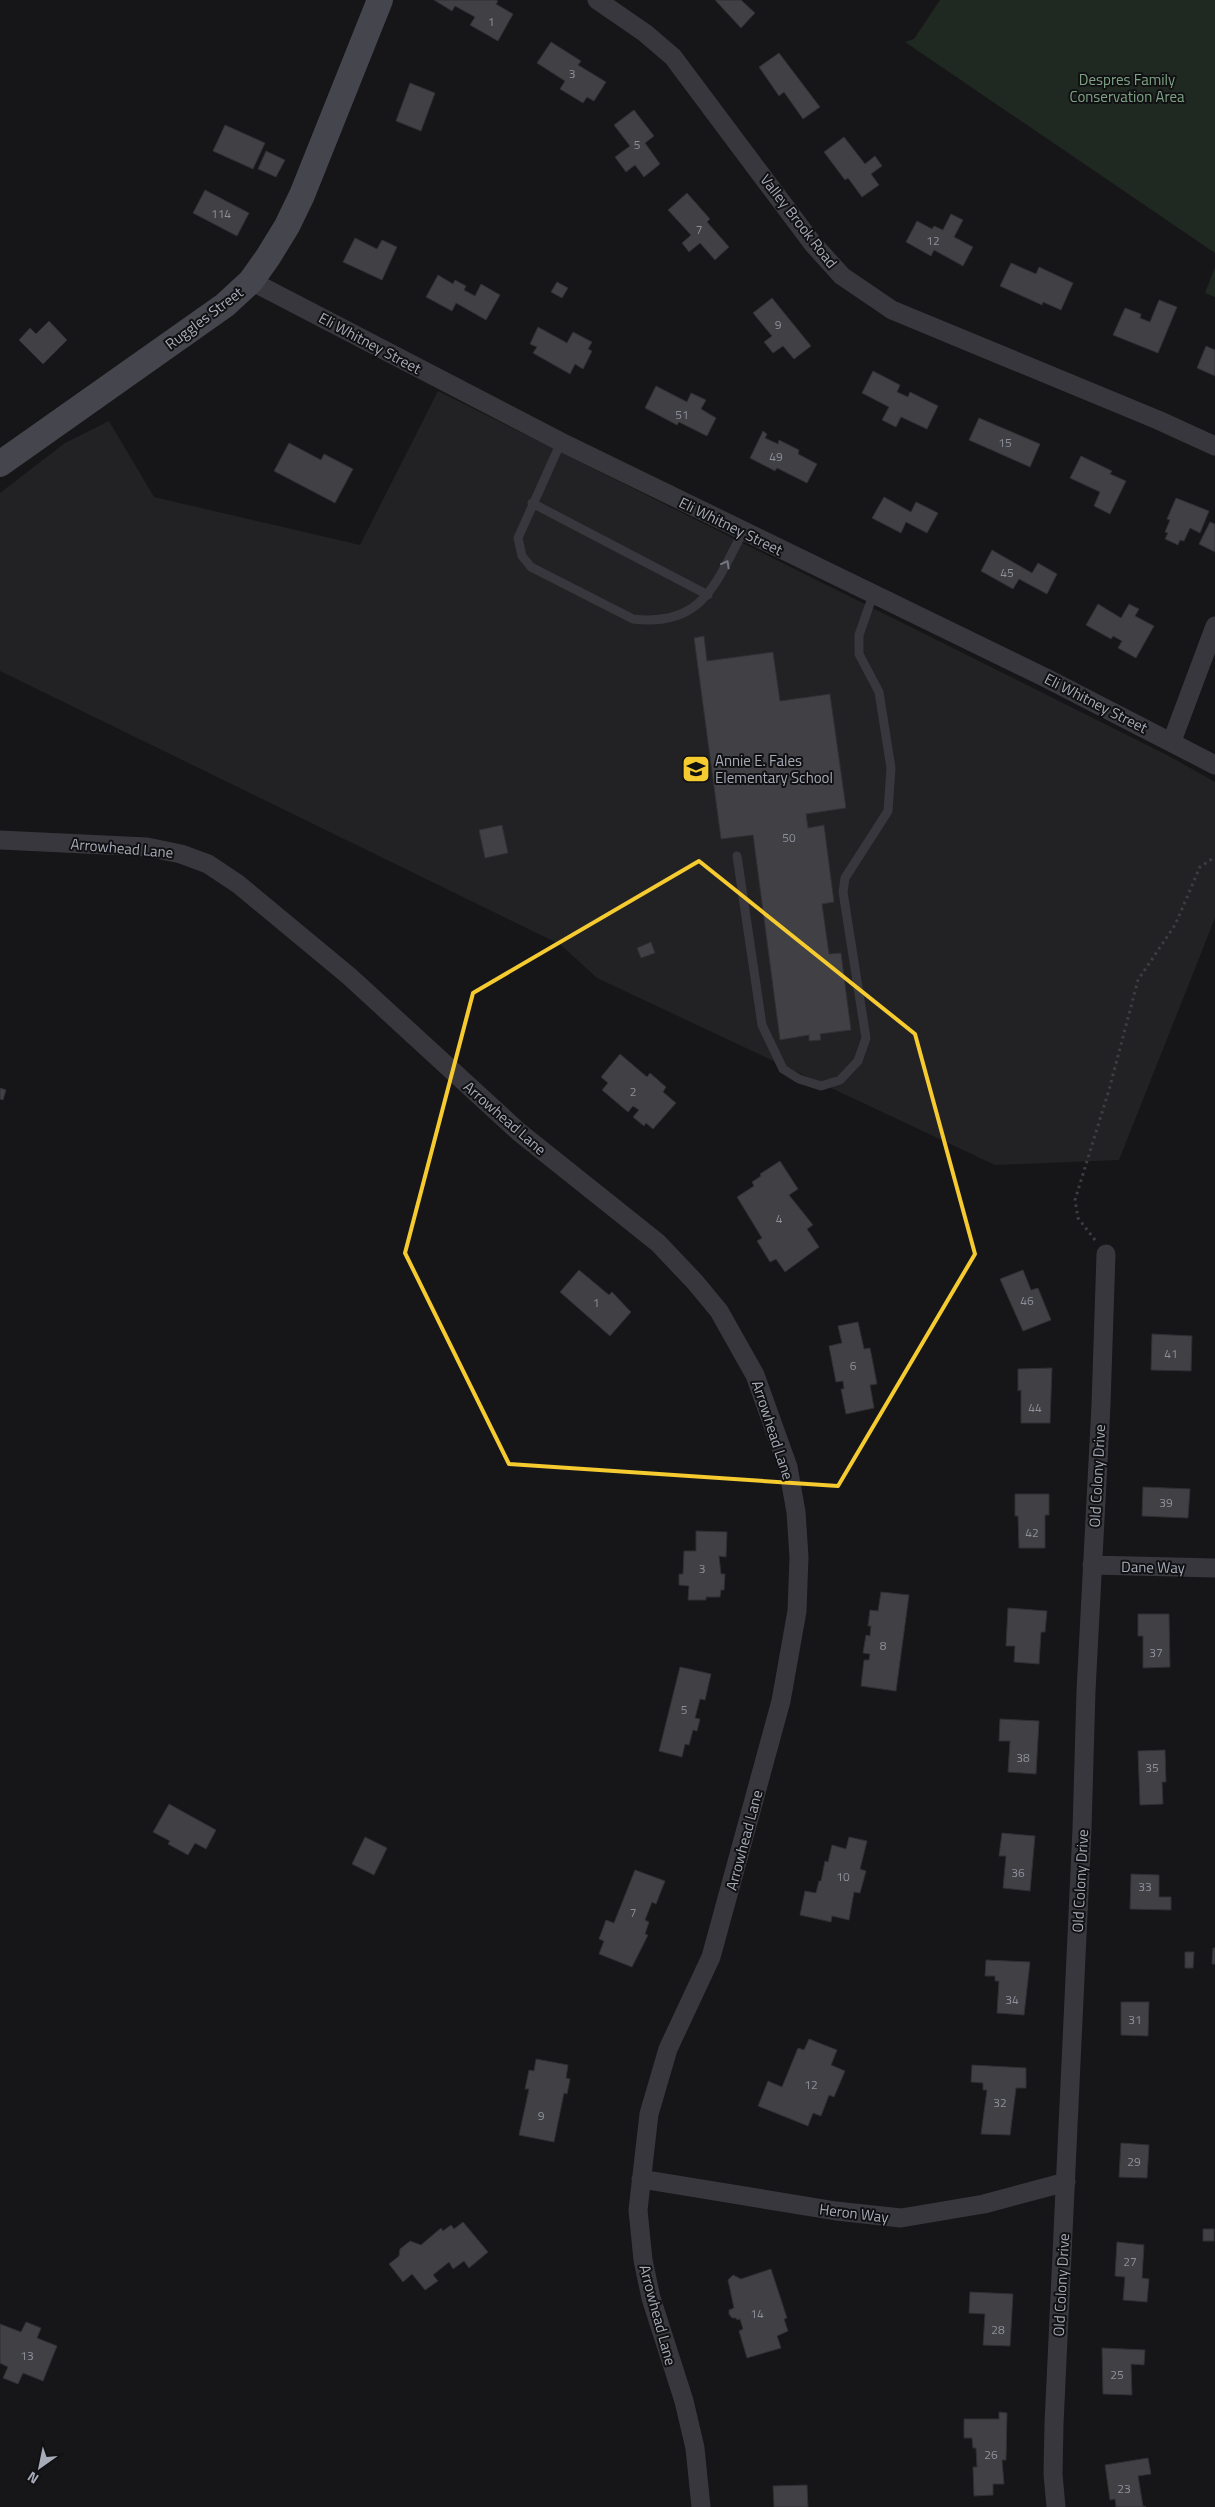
<svg xmlns="http://www.w3.org/2000/svg" width="1215" height="2507" font-family="'Titillium Web',sans-serif">
	<style>
		.built { fill: #222225 }
		.green { fill: #202822 }
		.building { fill: #404045; stroke: #303034 }
		.lines { fill: none; stroke-linecap: round; stroke-linejoin: round }
		.path { stroke: #3d3e44; stroke-width: 3; stroke-dasharray: 2.5 4; stroke-linecap: butt }
		.lane { stroke: #37373d; stroke-width: 9 }
		.street { stroke: #37373d; stroke-width: 19 }
		.secondary { stroke: #45464d; stroke-width: 26 }
		.oneway { stroke: #757781 }
		.marked { fill: none; stroke: #f5cb30; stroke-width: 4; stroke-linejoin: round }
		.labels { text-anchor: middle; dominant-baseline: central; stroke-width: 4; stroke-linejoin: round; paint-order: stroke }
		.number-label { font-size: 12px; fill: #8d909b }
		.park-label { font-size: 15px; fill: #7ea385; stroke: #111113 }
		.street-label { font-size: 15px; fill: #a7abb8; stroke: #111113 }
		.poi-label { font-size: 15px; fill: #a7abb8; stroke: #111113; text-anchor: start }
	</style>
	<rect width="100%" height="100%" fill="#161618"/>
	<path class="built" d="M438,391L1169,756L1215,782V918L1119,1160L995,1165L597,978L561,945L0,671V493L65,443L109,421L154,497L360,545Z"/>
	<path class="green" d="M940,0H1215V253L905,42L914,39Z
		M1215,267V297L1205,293Z"/>
	<path class="building" d="M434,0H495L498,1L496,4L513,14L498,41L470,25L475,17L455,6L452,11Z
		M715,0H741L755,13L741,28Z
		M551,42L581,61L578,65L606,82L594,101L587,97L583,103L560,89L565,81L537,63Z
		M779,53L820,107L803,119L784,92L779,96L759,67Z
		M410,83L435,93L421,131L396,121Z
		M634,110L654,136L645,143L660,164L644,177L635,165L626,172L615,157L630,146L614,125Z
		M225,125L265,143L253,169L213,151Z
		M844,137L865,164L875,156L882,166L871,174L879,185L862,197L848,178L845,180L824,152Z
		M266,151L285,160L276,177L258,169Z
		M205,190L249,213L237,236L193,213Z
		M687,193L710,219L707,222L729,247L715,260L700,243L689,252L682,243L691,235L668,210Z
		M951,214L963,220L954,237L973,247L963,266L934,250L931,256L906,242L917,221L932,229L934,226L943,230Z
		M355,238L377,249L382,240L397,247L382,280L343,262Z
		M1011,263L1036,274L1039,267L1073,283L1061,310L1043,302L1042,305L1000,286Z
		M438,275L453,284L455,280L466,286L464,290L475,296L481,284L500,295L486,320L456,303L452,311L426,297Z
		M557,282L568,288L562,298L551,292Z
		M772,298L811,346L794,359L783,346L773,353L764,342L772,336L753,313Z
		M1159,300L1177,307L1158,353L1113,335L1125,308L1141,314L1140,318L1150,322Z
		M49,321L67,340L43,364L19,340L30,328L36,334Z
		M538,327L567,343L573,332L592,342L588,349L592,351L583,369L575,364L570,374L533,353L537,347L530,344Z
		M1206,346L1215,350V376L1197,368Z
		M873,371L900,385L897,392L908,397L910,392L938,406L927,429L901,417L896,427L882,420L889,407L862,393Z
		M656,386L687,402L691,393L706,400L701,409L716,418L707,436L679,422L677,425L645,408Z
		M979,418L1040,444L1030,467L969,440Z
		M763,431L767,434L765,438L778,444L779,440L799,450L798,454L817,464L807,483L777,468L775,471L750,458Z
		M289,443L321,460L324,454L353,469L335,503L274,471Z
		M1081,456L1112,471L1110,474L1126,481L1110,514L1094,506L1100,492L1070,478Z
		M884,497L911,512L916,502L938,513L927,533L906,522L901,533L872,518Z
		M1176,498L1209,511L1200,533L1190,528L1184,541L1180,540L1178,545L1165,539L1168,533L1165,532L1170,520L1167,519Z
		M1210,522L1215,524V552L1199,544Z
		M992,550L1032,573L1038,563L1057,574L1047,594L1019,579L1013,589L981,571Z
		M1098,604L1121,618L1129,604L1139,609L1135,616L1154,626L1136,658L1118,648L1122,641L1113,636L1111,639L1086,625Z
		M704,636L707,661L773,652L780,701L830,694L846,808L806,814L808,828L824,825L834,902L822,904L829,954L841,953L851,1030L820,1034L821,1040L809,1041V1035L780,1040L753,835L721,839L694,638Z
		M502,825L508,853L485,858L479,830Z
		M651,942L655,953L641,958L637,948Z
		M620,1054L647,1077L650,1073L666,1087L663,1092L676,1103L653,1129L646,1123L644,1126L633,1117L639,1110L633,1106L628,1112L602,1090L608,1083L601,1077Z
		M0,1088L6,1090L3,1100L0,1099Z
		M780,1161L798,1189L789,1195L813,1225L807,1229L819,1247L785,1272L776,1259L770,1262L757,1241L762,1238L737,1197L754,1186L752,1182L761,1176L760,1174Z
		M579,1270L609,1295L612,1292L631,1312L610,1336L560,1292Z
		M1023,1270L1031,1290L1038,1288L1051,1320L1023,1331L1000,1279Z
		M858,1322L864,1349L870,1348L877,1384L870,1385L874,1408L846,1414L841,1389H844L843,1381L836,1382L829,1346L842,1343L838,1326Z
		M1152,1334L1192,1336L1191,1371L1151,1370Z
		M1052,1368L1050,1423H1021V1390L1018,1391V1369Z
		M1143,1487L1190,1489L1188,1518L1142,1516Z
		M1015,1494H1049V1515H1045V1548H1019L1018,1516H1015Z
		M696,1531L727,1532L726,1557L719,1556L721,1574H725L724,1590H721L720,1597H706V1600H688L689,1586L679,1585V1574H683L684,1551H696Z
		M881,1592L909,1595L896,1691L861,1686L864,1660H869L870,1654L863,1653L866,1635L870,1636L871,1626H868L870,1610L878,1611Z
		M1008,1608L1047,1611L1045,1632H1041L1039,1664L1014,1662L1015,1646H1006Z
		M1138,1614H1169L1170,1667L1143,1668V1636H1138Z
		M680,1667L711,1674L705,1700L700,1699L695,1718L700,1719L697,1731L693,1730L689,1745L685,1744L682,1757L659,1751Z
		M1000,1719L1039,1721L1036,1774L1008,1772L1010,1741H999Z
		M1165,1750L1166,1782H1162L1163,1804L1140,1805L1138,1751Z
		M169,1804L216,1830L206,1849L195,1843L188,1855L168,1844L170,1841L153,1832Z
		M1002,1833L1035,1836L1030,1891L1003,1888L1006,1856H999Z
		M365,1837L387,1848L374,1875L352,1864Z
		M849,1837L867,1841L860,1869L866,1871L860,1893L854,1892L849,1920L832,1916L831,1922L800,1915L805,1891L816,1893L819,1881H821L825,1861L828,1862L832,1845L846,1849Z
		M635,1870L665,1881L656,1904L652,1902L645,1920L649,1922L645,1934L648,1935L632,1967L599,1954L604,1941L599,1939L606,1920L614,1923Z
		M1131,1874L1159,1875V1897H1171V1910L1130,1909Z
		M1213,1948H1215V1964H1212Z
		M1185,1952H1194L1193,1968H1185Z
		M986,1960L1030,1962L1024,2015L997,2013L999,1981H995V1976H985Z
		M1121,2002H1149L1148,2036L1121,2035Z
		M809,2039L837,2050L831,2065L845,2071L834,2097L829,2095L821,2116L813,2113L808,2126L758,2106L768,2081L782,2087L798,2048L804,2050Z
		M536,2059L568,2065L566,2078L570,2079L567,2094L564,2093L554,2142L519,2135L529,2089H525L529,2070L534,2071Z
		M972,2065L1026,2068V2088H1016L1010,2135L981,2134L987,2090H983V2083L971,2082Z
		M1121,2143L1149,2145L1147,2178L1119,2177Z
		M463,2222L488,2252L469,2268L464,2261L453,2269L449,2262L433,2275L438,2281L425,2290L412,2274L403,2282L389,2264L399,2256L400,2249L410,2241L421,2245L441,2228L443,2231L451,2225L454,2229Z
		M1203,2229H1214V2241H1203Z
		M1117,2242L1144,2245L1142,2278L1149,2279L1147,2302L1123,2300L1125,2277L1115,2276Z
		M771,2269L787,2318L784,2319L788,2331L777,2336L781,2348L747,2358L739,2331L743,2329L740,2319L737,2320L736,2318H732L729,2314V2310L734,2308L728,2280L733,2275L741,2279Z
		M970,2292L1013,2294L1010,2346L983,2345L985,2314L969,2313Z
		M26,2322L41,2328L37,2338L57,2346L43,2381L23,2373L18,2384L3,2378L8,2367L0,2363V2324L21,2332Z
		M1102,2348L1145,2350L1144,2365L1131,2364L1132,2395L1103,2394Z
		M999,2412L1007,2413L1006,2460H1002L1004,2484H993V2495L974,2496L973,2467H977L976,2448H973L972,2438H964V2419H999Z
		M1148,2458L1151,2474L1138,2476L1143,2506L1146,2507H1116L1115,2499L1110,2500L1105,2465Z
		M807,2485L808,2507H774L773,2486Z"/>
	<g class="lines">
		<path class="path" d="M1095,1240L1078,1218L1075,1200L1109,1090L1138,980L1175,925L1200,867L1215,857"/>
		<path class="lane" d="M561,442L518,538L522,556L531,567L633,619C703,627 715,584 743,532
			M532,503L708,595
			M737,856L762,1025L783,1069L799,1079L821,1086L840,1080L858,1061L866,1038L843,892L845,878L888,811L891,768L879,692L859,654V635L873,595"/>
		<path class="street" d="M597,0L645,33L673,57L813,244L842,276L892,310L1158,420L1215,446
			M251,281L561,442L1046,678L1215,765
			M1172,741L1215,626
			M0,840L147,847L181,854L208,864L238,884L349,976L519,1132L658,1243L695,1282L719,1311L755,1375L788,1467L796,1512L799,1557L797,1611L781,1701L711,1957L668,2049L649,2114L638,2210L643,2260L651,2298L684,2401L695,2448L701,2507
			M1092,1565L1215,1568
			M641,2179L836,2211L901,2218L984,2204L1066,2182
			M1056,2507L1053,2474L1054,2424L1082,1829L1086,1691L1101,1405L1106,1254"/>
		<path class="secondary" d="M0,464L225,305L251,281L268,257L287,226L302,195L380,0"/>
	</g>
	<defs><path id="oneway-chevron" d="M-2-3.5L2.5 0L-2 3.5" fill="none" stroke-width="1.6" stroke-linecap="round" stroke-linejoin="round" transform="scale(1.25)"/></defs>
	<use class="oneway" href="#oneway-chevron" transform="translate(726 564) rotate(-61)"/>
	<path class="marked" d="M699,861L915,1034L975,1254L838,1486L509,1464L405,1253L473,993Z"/>
	<defs>
		<symbol id="school-square" viewBox="-11 -11 22 22"><rect x="-9" y="-9" width="18" height="18" rx="4" fill="#f5cb30" stroke="#111113"/><path d="M0-5L7-2L0 1L-7-2ZM-4 1L0 2.5L4 1V4Q0 6-4 4Z" fill="#111"/></symbol>
	</defs>
	<g fill-rule="evenodd">
		<use href="#school-square" x="680" y="753" width="32" height="32"/>
	</g>
	<g class="labels">
		<g class="number-label">
			<text x="491" y="21">1</text>
			<text x="572" y="73">3</text>
			<text x="637" y="144">5</text>
			<text x="221" y="213">114</text>
			<text x="699" y="229">7</text>
			<text x="933" y="240">12</text>
			<text x="778" y="324">9</text>
			<text x="682" y="414">51</text>
			<text x="1005" y="442">15</text>
			<text x="776" y="456">49</text>
			<text x="1007" y="572">45</text>
			<text x="789" y="837">50</text>
			<text x="633" y="1091">2</text>
			<text x="779" y="1218">4</text>
			<text x="1027" y="1300">46</text>
			<text x="596" y="1302">1</text>
			<text x="1171" y="1353">41</text>
			<text x="853" y="1365">6</text>
			<text x="1035" y="1407">44</text>
			<text x="1166" y="1502">39</text>
			<text x="1032" y="1532">42</text>
			<text x="702" y="1568">3</text>
			<text x="883" y="1645">8</text>
			<text x="1156" y="1652">37</text>
			<text x="684" y="1709">5</text>
			<text x="1023" y="1757">38</text>
			<text x="1152" y="1767">35</text>
			<text x="1018" y="1872">36</text>
			<text x="843" y="1876">10</text>
			<text x="1145" y="1886">33</text>
			<text x="633" y="1912">7</text>
			<text x="1012" y="1999">34</text>
			<text x="1135" y="2019">31</text>
			<text x="811" y="2084">12</text>
			<text x="1000" y="2102">32</text>
			<text x="541" y="2115">9</text>
			<text x="1134" y="2161">29</text>
			<text x="1130" y="2261">27</text>
			<text x="757" y="2313">14</text>
			<text x="998" y="2329">28</text>
			<text x="27" y="2355">13</text>
			<text x="1117" y="2374">25</text>
			<text x="991" y="2454">26</text>
			<text x="1124" y="2488">23</text>
		</g>
		<g class="park-label">
			<text x="1127" y="79">Despres Family<tspan x="1127" dy="17">Conservation Area</tspan></text>
		</g>
		<g class="street-label">
			<text transform="translate(799 221) rotate(52)">Valley Brook Road</text>
			<text transform="translate(204 318) rotate(-37)">Ruggles Street</text>
			<text transform="translate(370 343) rotate(28)">Eli Whitney Street</text>
			<text transform="translate(731 526) rotate(26)">Eli Whitney Street</text>
			<text transform="translate(1096 703) rotate(27)">Eli Whitney Street</text>
			<text transform="translate(122 848) rotate(5)">Arrowhead Lane</text>
			<text transform="translate(505 1118) rotate(41)">Arrowhead Lane</text>
			<text transform="translate(773 1430) rotate(72)">Arrowhead Lane</text>
			<text transform="translate(1097 1476) rotate(-87)">Old Colony Drive</text>
			<text transform="translate(1153 1567) rotate(1)">Dane Way</text>
			<text transform="translate(744 1840) rotate(-75)">Arrowhead Lane</text>
			<text transform="translate(1080 1881) rotate(-87)">Old Colony Drive</text>
			<text transform="translate(854 2213) rotate(7)">Heron Way</text>
			<text transform="translate(1061 2285) rotate(-87)">Old Colony Drive</text>
			<text transform="translate(658 2315) rotate(75)">Arrowhead Lane</text>
		</g>
		<g class="poi-label">
			<text x="715" y="760">Annie E. Fales<tspan x="715" dy="17">Elementary School</tspan></text>
		</g>
	</g>
	<g transform="translate(40 2467) rotate(213)" stroke="#111113" stroke-width="4" paint-order="stroke">
	<path d="M0-4L9 19L0 12L-9 19Z" fill="#a7abb8"/>
	<text y="-8" font-size="14" font-weight="bold" text-anchor="middle" fill="#a7abb8">N</text>
	</g>
</svg>
